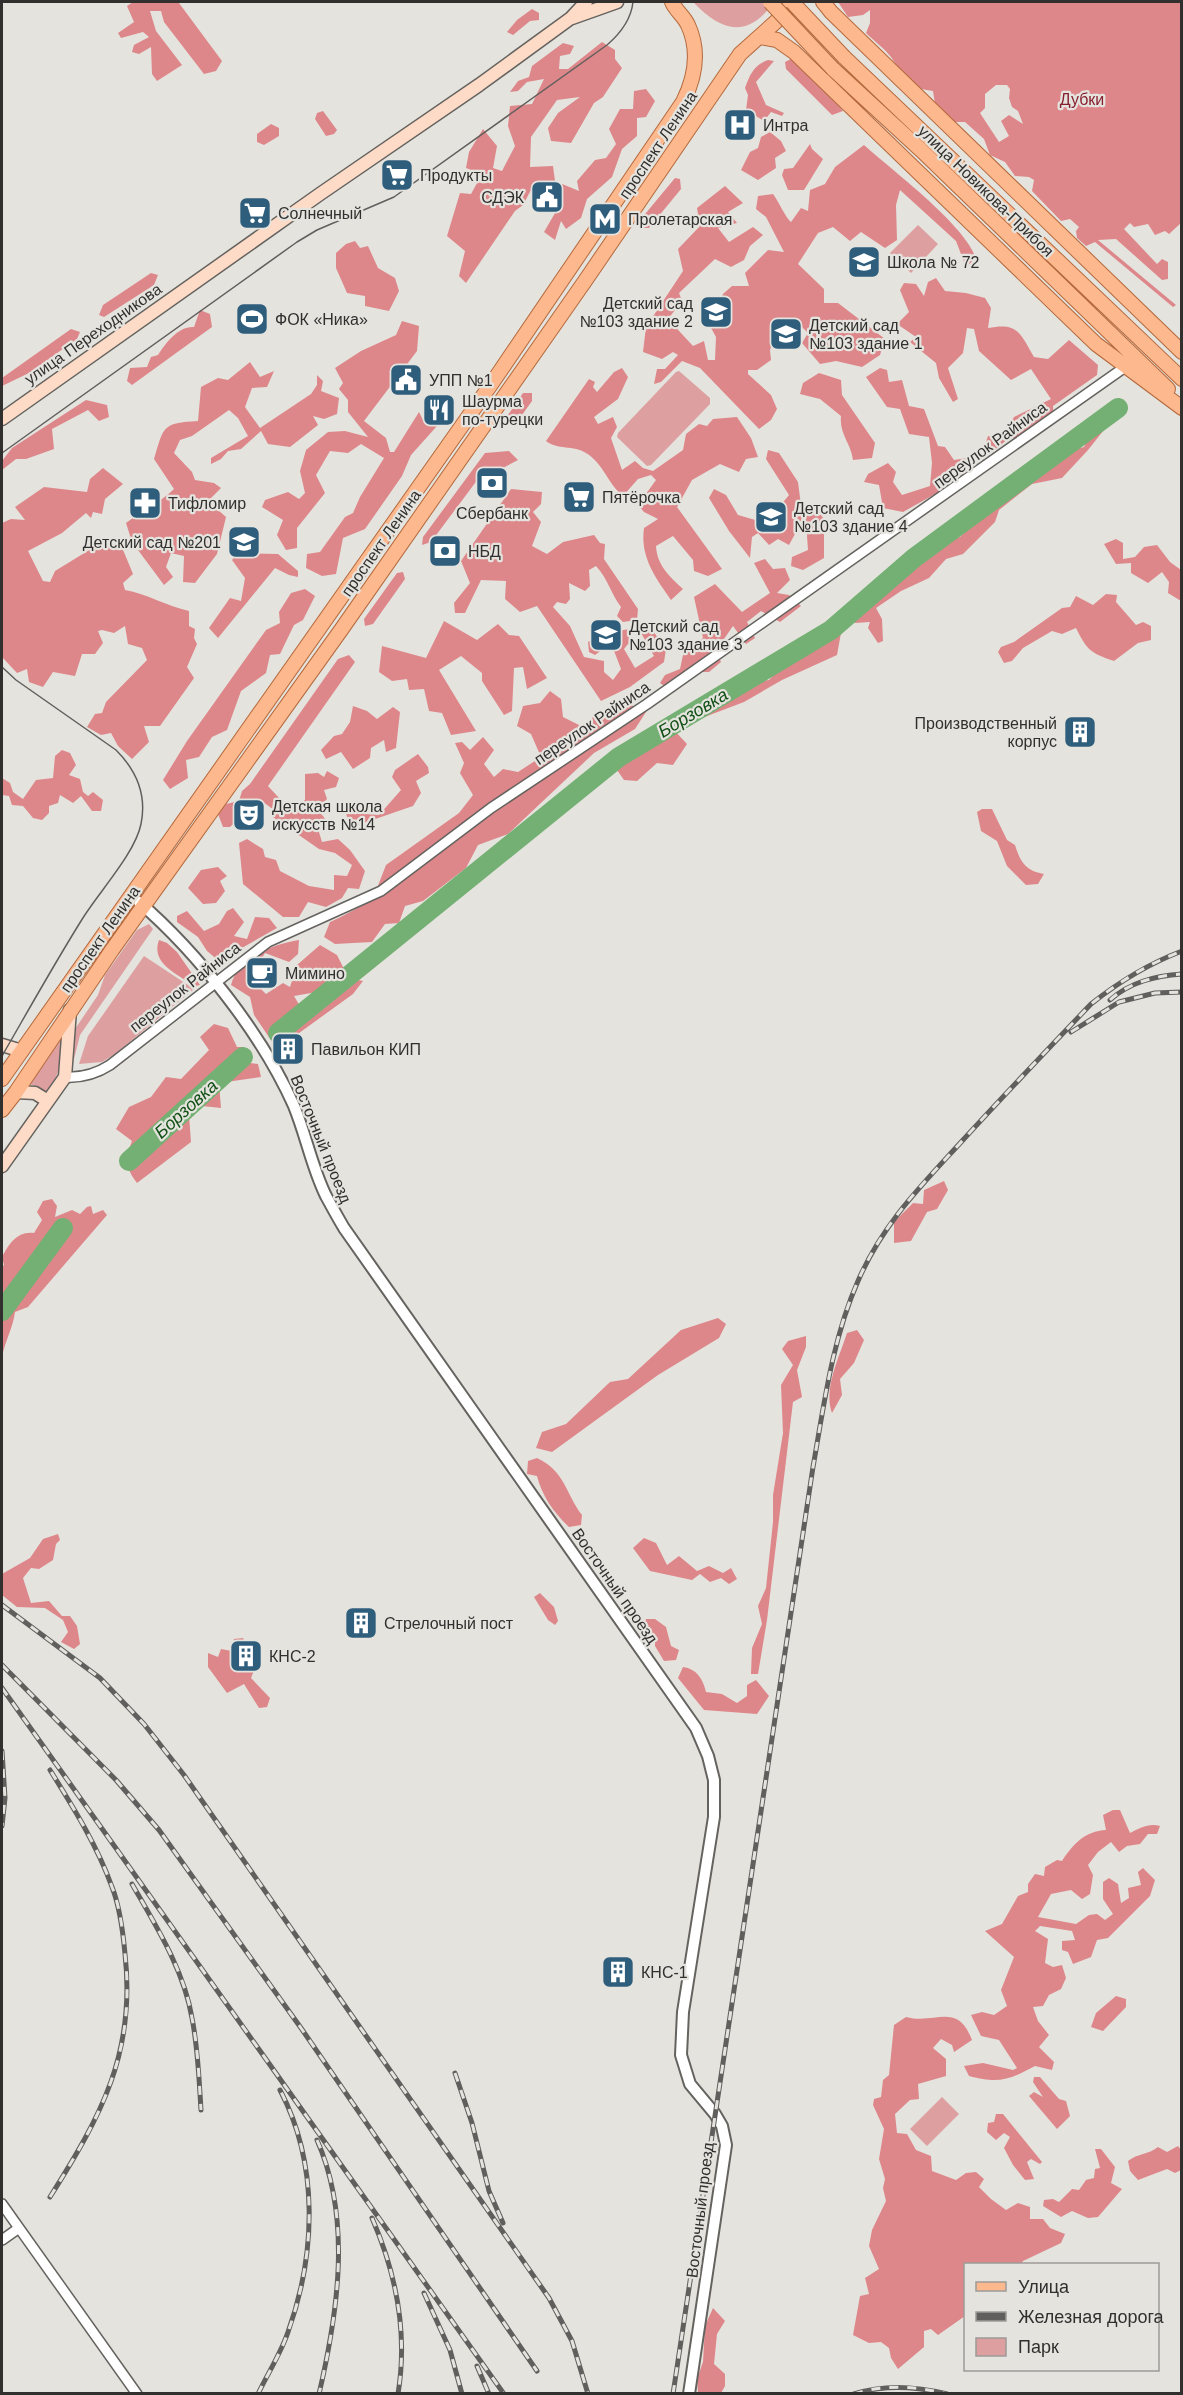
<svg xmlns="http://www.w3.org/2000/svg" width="1183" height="2395" font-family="Arial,sans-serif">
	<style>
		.green { fill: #de9fa0 }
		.forest { fill: #de878a; fill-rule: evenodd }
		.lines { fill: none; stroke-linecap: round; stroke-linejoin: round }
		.river { stroke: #74b073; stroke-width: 20 }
		.minor-casing { stroke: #65635f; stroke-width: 12 }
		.tertiary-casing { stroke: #65635f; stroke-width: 14 }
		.secondary-casing { stroke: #65635f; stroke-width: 15 }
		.primary-casing { stroke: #b4693c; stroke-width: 16 }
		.minor { stroke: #fff; stroke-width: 9 }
		.tertiary { stroke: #fff; stroke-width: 10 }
		.secondary { stroke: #fedbc7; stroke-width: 12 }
		.primary { stroke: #fdb88e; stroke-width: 14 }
		.tram { stroke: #605f5d; stroke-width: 1.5 }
		.rail-casing { stroke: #605f5d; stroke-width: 5 }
		.rail { stroke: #e5e3de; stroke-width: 3; stroke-dasharray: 9; stroke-linecap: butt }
		.primary-bridge-casing { stroke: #b4693c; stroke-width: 16; stroke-linecap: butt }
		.primary-bridge { stroke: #fdb88e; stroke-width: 14 }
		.labels { text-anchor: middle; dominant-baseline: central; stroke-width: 4.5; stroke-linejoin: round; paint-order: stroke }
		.park-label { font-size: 16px; fill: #87202f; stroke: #e5e3de }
		.poi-label { font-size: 16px; fill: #31302f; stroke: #e5e3de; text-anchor: start }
		.street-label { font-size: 16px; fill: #31302f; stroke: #e5e3de }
		.water-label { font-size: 18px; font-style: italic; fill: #135217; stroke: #e5e3de }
	</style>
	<rect width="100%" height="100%" fill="#e5e3de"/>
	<path class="green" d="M693,2H774C747,40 721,31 693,2Z
		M918,225L938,244L911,273L890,253Z
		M679,371L710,398V404L651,465L647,466L617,437L618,433L676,372Z
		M149,924L153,929L80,1035L73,1063L75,1029L98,995L105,975L137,930Z
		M144,956L194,989L115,1054L102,1062L79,1064L88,1036Z
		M64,1035C61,1060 61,1074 46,1095L40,1088L30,1084Z
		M942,2097L959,2114L927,2146L910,2129Z"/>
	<path class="forest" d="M133,2L179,3L222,61L216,71L204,74L164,22L161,11H150L156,31L182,65L157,81L152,74L151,47L139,54L132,52L134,45L149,37L143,32L121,38L118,33L134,22L127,6Z
		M838,2H1181V223L1169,234L1165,231L1155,235L1148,224L1134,227L1130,223L1124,229L1157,264L1162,259L1168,262V279L1162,280L1116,239L1098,240L1176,305L1173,307L1095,242L1086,246L1077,238L1076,231L1079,227L1070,219L1061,221L1032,191L1034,180L1029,177L1015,176L1005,162L990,155L984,139L965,122H954L935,104L933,91C906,88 905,77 891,57C884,48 874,41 866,33L870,23V10L863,15L848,17ZM996,85H1007L1010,89L1009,98L1012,107L1018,111L1023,124L1009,115L1001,121L1009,136L999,142L980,113L985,108V94Z
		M532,9L539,13V20L530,21L513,35L507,32L517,20Z
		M602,42L615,50V59L622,68L603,97L594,103L571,143L551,141L548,128L558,113L580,97L557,100L531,137L530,167L553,166L555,181L579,191L577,181L595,160L606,158L616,144L609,129L620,109H633L634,91L646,89L655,101L646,117L637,118V136L622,149L612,177L587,199L581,218L566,229L561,221L555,240L544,232L562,201L555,186L532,188L523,205L515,211L466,283L459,276L465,251L447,236L460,193L471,194L482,174L466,168L469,152L483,129L497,146L493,168L502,171L515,146L508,126L510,106L532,104L544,79L527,82L518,91L510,92L518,81L529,77L532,66L563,43L574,46L570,54L560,56L559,69H568Z
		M791,59L823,87L843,111L832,115L786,69L785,62Z
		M768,60L774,61L756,82L766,105L784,113L782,116L771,112L764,121L746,110L748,95L745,88C750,74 754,65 768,60Z
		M323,111L337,130L334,134L326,136L315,119L317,113Z
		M271,124L279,128V136L264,145L257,142V134Z
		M770,132L781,141L786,151L775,158L776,168L758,180L741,170L750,152L758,148L761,137Z
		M810,144L812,149L823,159L804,190H788L782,175L784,169L793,168Z
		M864,145C894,172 963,223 976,258L966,267L956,241L900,190L896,205L897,240L885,248L861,232L850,241L833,227L818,233L798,264L824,289V303H838L885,339L880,355L862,367L836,361L820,364L802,343L808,333L802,327L776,334L770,350L771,360L757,370H748V374L771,395L777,409L771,420L759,429L700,368L682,361L661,382L654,384L657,369H665L678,355L673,352L662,359L643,352L646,327L683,271L678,249L700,226L697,208L725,186L743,203L728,212L737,223L718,228L729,242L753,227L763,235L750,246L744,260L731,267L715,259L679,293L682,301L668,319L693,346L704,341L708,360H715L716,337L710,326L723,294L732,286H749L745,273L768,250L784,252L766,217L756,209L758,196L773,194C779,202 785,217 791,222L801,208L808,211L810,190L825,184L835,167Z
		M675,178L680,179L681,189L649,228H639L641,219Z
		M355,241L360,248L368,246L378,268L395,278L399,291L389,311L365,306V296L347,293L336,268V253L346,244Z
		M151,273L158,275L154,285L104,317L99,315L103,305Z
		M936,278L945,291L966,293L985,298L991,308L988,328C1018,322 1020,333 1034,357L1048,359L1069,340L1098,365L1097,375L1053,406L1054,423L1031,438H1009L991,453L983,451L988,436H1003L1014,417L1051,399L1031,369L1011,380L979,351L974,329L967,328L963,353L948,368L958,399L953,402L939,378L936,363L910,342L916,337L897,324L909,312L900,290L904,283L916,284L924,296L928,282Z
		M200,310L210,314L212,327L132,385L127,381L130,368L147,367L151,357L158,355C166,343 178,326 194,327Z
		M402,321L419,326L417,351L364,421L386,438L390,452H394L419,412L423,420L437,426L411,455L402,476L365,529L343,538L336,574L322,576L306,568L307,554L320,552L345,517L353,513L360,497L384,458L361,444L348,453L330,451L316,475L325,493L297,528V548L286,550L277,535L283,520L262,507L265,500L288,492L299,499L305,493L300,471L306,450L328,432L345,431L368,437L348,412V400L339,389L343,383L335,368L361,351L396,335Z
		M71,329L80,332L77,339L29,373L2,386V378Z
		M250,362L260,377L274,371L267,387L252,388L245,407L260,428L311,394L317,385V375L323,381L321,391L339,398L337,414L324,419L313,416L318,425L290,447L268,444L261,431L241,449L228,451L221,459L211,464V458L248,436L238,418L229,410L192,436L180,440L174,453L192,472L195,480L214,483L221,488L208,501L226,517L217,554L195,583L183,582L184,556L171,553L166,567L173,577L164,585L132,542L126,523C142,511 161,502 174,489L154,459C164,426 162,423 198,421L201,387L218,378L228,380Z
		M622,368L628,377L618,399L594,417L598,424L613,417L617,427L611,438L622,470L635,461L643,468L653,471L683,450L686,434L699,424L707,426L713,419L737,417L751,438L758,457L746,459L739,472L720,464L692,480L677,507L722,569L708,576L694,571L693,560L673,536L656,546C657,565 669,576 683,589L671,600C655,577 640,557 644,528L658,519L644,512L638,505L656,480L651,475L638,479L623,496C608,484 603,463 586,453C574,445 557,450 546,441L589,379L595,382L593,387L597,392L614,372Z
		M880,368L887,370L889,382L902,380L909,406L924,409L938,446L945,447L954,460L974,457L972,468L956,465L944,489L903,512L883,508L879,485L864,482L868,474L888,463L896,472L893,482L902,495L930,486L932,463L929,437L909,434L900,409L887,407L866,377Z
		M819,373L841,380L842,395L875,443L872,458L853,460C851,443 839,434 841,416L820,399L800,394L803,383Z
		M523,393H532V401L517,422L509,423L506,418Z
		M86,400L107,405L109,417L99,421L88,410L52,429L54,449L26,459H16L2,470V461L12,448Z
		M1110,405L1115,416L1088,450L1062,478L1032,484L999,510L995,522L963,554L946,559L929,578L901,591L876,608L882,619L883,641L878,643L868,628L870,622L855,623L853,616L930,553L942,549L951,538L960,537L985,511L1009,493L1013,483L1030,469L1047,471L1076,449L1084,447L1097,416Z
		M768,450L779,453L798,482L802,513L821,515L830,528L824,534V558L803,570L791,566L792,557L808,550L806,521H797L796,532L789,545L778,539L769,545L758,533L752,537L750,558L729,531L709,498L714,489L726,495L738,515L779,527L780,506L789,495L766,459Z
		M509,451L518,460L503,468L484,471L431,542L422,545L423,537L485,453Z
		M103,468L123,484L105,499L102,514L93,512L91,518L86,513L62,533L28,551L43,581L50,582L55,571L99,544L121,545L133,574L123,583L125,590C147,594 167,606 189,611V626L195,629L194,638L197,644L187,667L194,678L160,726H144L149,742L132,759L118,746L111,733L101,735L87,727L95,714L102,713L106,702L147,660L142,648L128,644L125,626L114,633L102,630L98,631L103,643L95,654H82L75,676L53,672L43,687L29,682L27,669L17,673L2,657V523L11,519L25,520L15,507L44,487L87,492L90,479Z
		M511,489L542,492L541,504L533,512L541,522L532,546L547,554L563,542L594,535L600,543L605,544L604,559L638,609L637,620L623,622L617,616L621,607C611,594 608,579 596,566L589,570L590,586L585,591L569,583L570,599L566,604L557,602L553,607L570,626L584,657L604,661V672L613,680L621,669L611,643L595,655L589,652L588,642L601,634L604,624L612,625L618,631L629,629L632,639L624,649L635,668L654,656L640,631L648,624L666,649L664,662L630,687L601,701L537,606L520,612L505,599L506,581L481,580L465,613H455L454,603L470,583L461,561Z
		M1116,539L1123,543V559L1135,557L1144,547L1157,545L1170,562L1181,570V601L1168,593L1169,582L1162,572L1148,583L1131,573V563L1116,564L1104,544Z
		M238,553L278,554L298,571V577L289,575L275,568L218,638L209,628L230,598L241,601L245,578L232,560Z
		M765,559L773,569L785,568L790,580L777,593L789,595L801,606L780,622L761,611L747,622L755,638L746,644L733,626L724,639L712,641L721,662L709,672H700L673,692L660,683L665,675L680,669L683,655L703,638L694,597L715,584L742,612L770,593L754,563Z
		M403,572L405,579L373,624L365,626L364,619L397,573Z
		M305,589L315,596L303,620L294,625L280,654L270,655L266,673L241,691L227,730L212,737L199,757L186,760L188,778L170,789L163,780L187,741L266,630L280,623L279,612L291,593Z
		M1106,594L1117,595L1116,602L1136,625L1143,622L1151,626V640L1138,643L1114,661C1090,653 1087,650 1076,628L1062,634L1052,631L1023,648L1012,661L1004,663L998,652L1001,647L1014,642L1062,608L1070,607L1076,596L1093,605Z
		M444,621L477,640L498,624L509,635L519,636L547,678L527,689L523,667L514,668L512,711L504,715L482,681V673L461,656L439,670L476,731L451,735L442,713L429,711L424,689L409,690L407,679L392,681L379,672L382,646L426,658Z
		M841,633L837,655L782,680L744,702L673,729L687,744L673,765L657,763L637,781L624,780L617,770L655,741L665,720L689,712H705L718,695L743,691L751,682L769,680L784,664L818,645L826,636Z
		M349,655L355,662L268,786L291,811L305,800V774L318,773L324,777L327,771L339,778L336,787L324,790L327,799L317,809L327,821L318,829L322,842L338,839L350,850L365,871L359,889L348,888L342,898L326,907L308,902L299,917H283L243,884L239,843L247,839L263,849L265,857L276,860L280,871L309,886L334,890V875L347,876L352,865L335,853L319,849L270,815L274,810L259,799L230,827H223L218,814L226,804L239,801L242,791L250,784L338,659Z
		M550,691L561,699L563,717L581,726L603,710L627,703L646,712L635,729L594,753L508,834L478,845L466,868L423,901L405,906L399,923L385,924L372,942L335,944L324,937L330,922C345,916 357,907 372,901L386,865L459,813L473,795L460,773L464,763L455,743L462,742L470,750L483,737L494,750L484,764L494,777L503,769L518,772L541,757L531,734L517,726L523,706L540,703Z
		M353,706L367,711L377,719L393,707L400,712L396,748L386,752L384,740L371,748L370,758L353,769L341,752L326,759L321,750L334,736L342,734L350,722Z
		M62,750L70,753L76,765L69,775L80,779L83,792L88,796L93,792L103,800L101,811H92L81,796L73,803L60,795L58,803L49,806V813L42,820L33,818L23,806L12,805L9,796L2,795V778L10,783L13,792L23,799L36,780L53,778L55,756Z
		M418,754L428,767L429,773L416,781L421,793L413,806L352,827L346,814L360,804L365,814L379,815L401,790L392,777L395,770Z
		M982,809H992L1007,840L1015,845C1020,861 1025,871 1044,874L1038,884L1026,885L1007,866L997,841L981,831L977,812Z
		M218,867L227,876L220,881L225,891L216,903L203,904L188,888L201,870Z
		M233,908L244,922L234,936L247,939L255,917L269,918L277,928L219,961L207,951L198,937L177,922V916L187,911L204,931L219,924L227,911Z
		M159,940L167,943L177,952L200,985L195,986C179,975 150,964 159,940Z
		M299,940L298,954L289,962L265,953L259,963L257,985L266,994L283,983L290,987L297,965L320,945L337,955L345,971L317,992L294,996L307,1018L358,980L363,981L353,994L277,1049L254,1015L250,997L231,985C238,957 274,944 299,940Z
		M214,1024L228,1028L237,1047H244L250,1063L258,1064L261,1077L219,1083L221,1108L202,1106L189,1115L191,1142L137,1183C125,1167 125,1159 132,1141L116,1129L129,1107L151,1097L166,1077L181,1079L209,1050L200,1037Z
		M944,1181L948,1190L937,1209L927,1212L911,1241L894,1243V1222L913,1203L923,1204L924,1190Z
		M52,1199L57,1206L55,1217L72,1210L80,1214L87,1207L91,1206L93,1214L103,1210L107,1215L28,1307L15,1312C13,1328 5,1341 2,1357V1267L4,1265L2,1257C9,1244 17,1231 34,1233L42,1220L37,1212L43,1201Z
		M718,1318L726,1324L719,1338L658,1375L552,1452L536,1448L542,1432L566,1424L610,1382L628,1379L681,1330Z
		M857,1330L864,1340L854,1363L840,1379L842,1395L832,1413C823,1389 839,1358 847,1333Z
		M806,1336V1347L797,1370L802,1397L793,1402L767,1620L758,1674H751L752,1648L762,1624L758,1606L766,1588L773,1522V1495L783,1433L781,1385L793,1365L782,1349L788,1341Z
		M537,1458C566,1472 565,1493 582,1515L581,1525L569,1527C554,1513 542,1496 537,1476L527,1474L528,1461Z
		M58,1534L60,1540L56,1544L53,1560L39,1569L31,1568L23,1578L31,1603L49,1601L62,1616H70L77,1626L80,1644L74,1649L61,1642L68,1632L63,1620L45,1608L17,1607L2,1595V1574L30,1558L43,1539Z
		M644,1538L656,1543L667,1565L679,1556L697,1571L709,1566L723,1573L731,1568L737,1579L729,1584L721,1578L710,1582L700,1574L692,1580L650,1571L633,1548Z
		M540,1593L554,1607L558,1621L555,1625L548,1620L534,1597Z
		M646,1619H655L666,1627L671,1646L679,1650L676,1660L664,1661L655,1646V1638L642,1630Z
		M243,1638L257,1663L251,1678L270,1698L267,1707L259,1708L244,1684L227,1693L208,1667V1653L218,1657L221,1649L232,1651L234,1639Z
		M683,1667C697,1669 703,1679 706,1692L722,1694L737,1703L747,1696V1685L756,1680L769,1696L757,1714L704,1710L678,1678Z
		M1113,1810H1120L1130,1833C1140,1828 1149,1823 1160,1826L1157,1834H1148L1140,1844L1127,1846L1119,1852L1111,1842L1098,1852L1088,1865L1093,1875L1090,1894L1082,1899L1071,1890L1051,1894L1038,1917L1076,1924L1089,1915L1097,1914L1105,1920L1113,1914L1103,1899V1882L1109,1878L1118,1884L1121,1903L1129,1898L1128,1888L1141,1885L1138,1872L1143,1868L1155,1880L1150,1896L1108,1938L1097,1940L1091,1957L1073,1964L1068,1952L1062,1950V1941L1075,1940L1072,1931L1040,1926L1035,1931L1048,1939L1045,1963L1053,1967L1062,1965L1066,1978L1061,1989L1049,1995L1043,2006L1033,2007L1038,2021L1049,2035L1039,2047L1054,2062L1052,2070L1035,2066C1009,2080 999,2084 969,2076L964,2066L983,2063L1013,2070L1017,2068L999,2040L981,2036L971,2015L982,2012L994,2015L1007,2006L1001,1990L1014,1957L985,1931L1002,1924L1018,1896L1028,1892V1884L1035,1874L1044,1876L1045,1867L1057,1860L1062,1861C1073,1844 1085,1831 1106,1830L1103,1815Z
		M1116,1996L1126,1999V2007L1103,2031L1091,2027L1096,2013Z
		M906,2017C936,2025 957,2001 972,2040L954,2052L952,2045L941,2039L933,2048L946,2059V2076L918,2084L919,2099L910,2100L895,2114L897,2133L907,2134L916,2150L931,2156L932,2171L956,2180L966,2173L976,2172L984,2179L979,2187L991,2199L1006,2210L1018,2203L1030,2207V2219H1043L1050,2228L1065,2234L1061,2243L1023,2261L1021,2264H966L965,2316L938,2335L931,2329L924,2331V2347L898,2369L891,2358L889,2348L881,2342L869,2343L853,2335L860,2296L869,2294L865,2278L879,2269L869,2246L872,2230L886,2201L883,2188L885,2179L879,2159L884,2129L873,2105L874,2099L881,2097L883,2080L889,2075L894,2025Z
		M1034,2077H1040L1059,2099L1066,2101L1070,2116L1057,2129L1029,2096L1034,2092L1043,2097L1033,2082Z
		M996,2114H1003L1042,2162L1040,2164L1031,2159L1027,2162L1034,2179L1025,2180L1013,2165L1004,2148L1010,2137L1004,2133L996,2140L987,2132L988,2123L994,2122Z
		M1178,2146L1181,2150V2170L1175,2173L1167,2169L1138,2180L1130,2171L1128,2161C1138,2153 1148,2155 1158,2147L1167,2152Z
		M1095,2149H1101L1115,2167L1111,2183L1122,2189L1098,2217L1088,2218L1072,2211L1061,2217L1043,2206L1044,2200L1053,2199L1059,2202L1072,2189L1079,2190L1086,2180L1094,2178L1095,2169L1100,2168Z
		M713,2308L725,2321L717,2334L714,2364L725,2374V2386L721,2393H698L697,2379L703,2362L705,2326Z"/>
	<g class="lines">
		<path class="river" d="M278,1033L619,757L831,630L914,558L1118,408
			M129,1161L243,1057
			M2,1311L63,1228"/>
		<defs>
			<path id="minor" d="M65,1077C81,1078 96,1074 110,1065L268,942L381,891L491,808L647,704L1125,367
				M2,2204L137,2394
				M2,2240L19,2228"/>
			<path id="tertiary" d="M139,902C198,953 262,1034 294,1106C306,1135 312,1168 326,1196C332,1207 338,1218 344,1228L696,1728L708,1756L714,1780V1817L683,2012L681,2055L690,2084L715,2114L722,2126L726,2145L689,2394"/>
			<path id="secondary" d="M572,18L617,2
				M2,419L320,194L479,85L571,18L586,2
				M2,1045L22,1051
				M16,1092L35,1093L48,1101
				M2,1166L65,1077L70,1010"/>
			<path id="primary" d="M823,2L831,12L1182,352
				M760,37L777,40L794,52L1096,344L1182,408
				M844,57L1182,379
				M833,69L921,150L1168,389
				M2,1079L492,383L683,102C695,78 700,51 688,25C684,16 675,10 672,2
				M2,1110L16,1092L112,950L341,630L585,281L740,54L780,18L793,2"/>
		</defs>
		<use href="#minor" class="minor-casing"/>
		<use href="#tertiary" class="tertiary-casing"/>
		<use href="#secondary" class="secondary-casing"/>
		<use href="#primary" class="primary-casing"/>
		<use href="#minor" class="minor"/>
		<use href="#tertiary" class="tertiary"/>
		<use href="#secondary" class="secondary"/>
		<use href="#primary" class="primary"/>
		<path class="tram" d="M2,453L297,242L317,230L394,197L607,45C621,33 631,20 633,2
			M2,667L16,680L116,750C136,770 147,795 141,824C135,854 97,894 81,921C53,966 28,1011 2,1056"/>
		<defs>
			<path id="rail" d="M1110,1000C1130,982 1155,976 1182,974
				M1071,1032L1119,1002L1155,993L1182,992
				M2,1605L100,1678L144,1724L184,1775L549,2298L572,2341L588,2394
				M2,1665L116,1780L159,1830L301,2028L537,2371
				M2,1688L504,2394
				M2,1751L5,1798L2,1826
				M132,1884C156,1926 184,1970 192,2018C198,2048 199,2079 201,2110
				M455,2073L472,2123L489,2191L503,2223
				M317,2140C352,2219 338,2312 319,2394
				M50,2197C101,2116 136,2053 125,1954C123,1932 120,1907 112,1887C97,1845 73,1807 50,1770
				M372,2218C396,2273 408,2333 398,2394
				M424,2293L450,2350L462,2394
				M477,2366L489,2394
				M258,2394C268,2373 281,2353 288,2332C316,2254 319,2164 280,2090
				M673,2394L813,1467C824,1405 832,1340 858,1281C883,1223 921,1186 963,1140C1005,1094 1048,1049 1091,1004C1120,981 1148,964 1182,951
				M854,2394C885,2384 915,2386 947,2394"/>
		</defs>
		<use href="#rail" class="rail-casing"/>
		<use href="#rail" class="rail"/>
		<defs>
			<path id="primary-bridge" d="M770,2L833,69
				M792,2L844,57"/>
		</defs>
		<use href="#primary-bridge" class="primary-bridge-casing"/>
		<use href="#primary-bridge" class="primary-bridge"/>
	</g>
	<defs>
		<symbol id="hospital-square" viewBox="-11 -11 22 22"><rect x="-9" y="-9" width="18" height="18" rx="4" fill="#2e5e7c" stroke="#e5e3de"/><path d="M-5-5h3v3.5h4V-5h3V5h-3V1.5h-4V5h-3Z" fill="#fff"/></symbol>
		<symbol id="supermarket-square" viewBox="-11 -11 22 22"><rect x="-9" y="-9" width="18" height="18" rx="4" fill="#2e5e7c" stroke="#e5e3de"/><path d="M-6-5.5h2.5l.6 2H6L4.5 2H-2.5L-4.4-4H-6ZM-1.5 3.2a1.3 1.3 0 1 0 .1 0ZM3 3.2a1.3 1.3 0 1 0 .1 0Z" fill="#fff"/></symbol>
		<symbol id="civic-square" viewBox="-11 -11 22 22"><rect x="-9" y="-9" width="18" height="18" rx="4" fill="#2e5e7c" stroke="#e5e3de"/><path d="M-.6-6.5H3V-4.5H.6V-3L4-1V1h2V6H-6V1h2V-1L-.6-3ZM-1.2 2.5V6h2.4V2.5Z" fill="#fff"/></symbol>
		<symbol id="metro-square" viewBox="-11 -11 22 22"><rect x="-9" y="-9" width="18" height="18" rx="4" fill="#2e5e7c" stroke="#e5e3de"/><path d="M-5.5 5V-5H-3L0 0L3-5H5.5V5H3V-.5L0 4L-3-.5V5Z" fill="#fff"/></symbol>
		<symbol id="school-square" viewBox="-11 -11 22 22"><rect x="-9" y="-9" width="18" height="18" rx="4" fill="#2e5e7c" stroke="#e5e3de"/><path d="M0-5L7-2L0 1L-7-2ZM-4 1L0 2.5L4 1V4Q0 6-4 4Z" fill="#fff"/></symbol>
		<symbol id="stadium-square" viewBox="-11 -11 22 22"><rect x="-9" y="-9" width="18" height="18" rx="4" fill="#2e5e7c" stroke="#e5e3de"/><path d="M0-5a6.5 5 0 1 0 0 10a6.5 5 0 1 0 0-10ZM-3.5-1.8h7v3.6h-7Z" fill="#fff"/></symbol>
		<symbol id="restaurant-square" viewBox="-11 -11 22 22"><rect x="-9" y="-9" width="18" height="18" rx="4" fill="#2e5e7c" stroke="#e5e3de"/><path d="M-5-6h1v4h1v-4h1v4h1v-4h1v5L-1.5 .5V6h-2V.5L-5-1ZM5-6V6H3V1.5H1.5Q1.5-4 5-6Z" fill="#fff"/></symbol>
		<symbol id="bank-square" viewBox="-11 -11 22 22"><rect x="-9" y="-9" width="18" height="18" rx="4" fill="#2e5e7c" stroke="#e5e3de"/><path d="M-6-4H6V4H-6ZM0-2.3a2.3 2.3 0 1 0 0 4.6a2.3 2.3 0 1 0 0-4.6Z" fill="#fff"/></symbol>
		<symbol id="pharmacy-square" viewBox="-11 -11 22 22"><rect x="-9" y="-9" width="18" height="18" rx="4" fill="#2e5e7c" stroke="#e5e3de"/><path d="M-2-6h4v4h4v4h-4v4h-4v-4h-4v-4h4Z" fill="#fff"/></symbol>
		<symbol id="building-square" viewBox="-11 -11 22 22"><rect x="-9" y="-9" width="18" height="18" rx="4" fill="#2e5e7c" stroke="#e5e3de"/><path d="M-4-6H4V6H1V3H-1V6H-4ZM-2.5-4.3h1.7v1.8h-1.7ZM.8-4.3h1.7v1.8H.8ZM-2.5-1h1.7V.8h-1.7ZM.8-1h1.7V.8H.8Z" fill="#fff"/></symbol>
		<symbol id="theatre-square" viewBox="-11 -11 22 22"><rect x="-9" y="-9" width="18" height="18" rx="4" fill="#2e5e7c" stroke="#e5e3de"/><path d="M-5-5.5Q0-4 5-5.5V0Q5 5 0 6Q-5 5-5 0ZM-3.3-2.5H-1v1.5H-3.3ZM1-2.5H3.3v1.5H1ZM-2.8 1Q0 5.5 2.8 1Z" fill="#fff"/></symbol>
		<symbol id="cafe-square" viewBox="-11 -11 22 22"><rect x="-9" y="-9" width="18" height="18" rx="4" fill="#2e5e7c" stroke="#e5e3de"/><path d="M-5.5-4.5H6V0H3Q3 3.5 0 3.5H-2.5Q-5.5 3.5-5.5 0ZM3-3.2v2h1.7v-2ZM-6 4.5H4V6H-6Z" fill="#fff"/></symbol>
	</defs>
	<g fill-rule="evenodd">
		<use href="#hospital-square" x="721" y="106" width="38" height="38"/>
		<use href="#supermarket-square" x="378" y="156" width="38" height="38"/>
		<use href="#civic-square" x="528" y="178" width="38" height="38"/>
		<use href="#supermarket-square" x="236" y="194" width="38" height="38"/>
		<use href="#metro-square" x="586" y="200" width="38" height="38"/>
		<use href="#school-square" x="845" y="243" width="38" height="38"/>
		<use href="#school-square" x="697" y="293" width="38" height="38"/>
		<use href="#stadium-square" x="233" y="300" width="38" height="38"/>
		<use href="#school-square" x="767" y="315" width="38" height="38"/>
		<use href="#civic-square" x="387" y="361" width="38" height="38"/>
		<use href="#restaurant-square" x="420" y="391" width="38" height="38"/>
		<use href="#bank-square" x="473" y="464" width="38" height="38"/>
		<use href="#supermarket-square" x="560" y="478" width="38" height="38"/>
		<use href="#pharmacy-square" x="126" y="484" width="38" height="38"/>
		<use href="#school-square" x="752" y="498" width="38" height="38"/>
		<use href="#school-square" x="225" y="523" width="38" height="38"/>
		<use href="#bank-square" x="426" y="532" width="38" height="38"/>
		<use href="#school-square" x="587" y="616" width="38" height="38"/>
		<use href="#building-square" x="1061" y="713" width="38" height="38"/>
		<use href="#theatre-square" x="230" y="796" width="38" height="38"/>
		<use href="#cafe-square" x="243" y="954" width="38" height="38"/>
		<use href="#building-square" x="269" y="1030" width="38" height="38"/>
		<use href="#building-square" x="342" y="1604" width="38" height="38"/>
		<use href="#building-square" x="227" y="1637" width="38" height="38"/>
		<use href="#building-square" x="599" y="1953" width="38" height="38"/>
	</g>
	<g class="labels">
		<g class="park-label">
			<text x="1082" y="99">Дубки</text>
		</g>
		<g class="poi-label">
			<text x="763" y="125">Интра</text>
			<text x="420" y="175">Продукты</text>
			<text x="524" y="197" text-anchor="end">СДЭК</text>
			<text x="278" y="213">Солнечный</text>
			<text x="628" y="219">Пролетарская</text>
			<text x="887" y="262">Школа № 72</text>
			<text x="693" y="303" text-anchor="end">Детский сад<tspan x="693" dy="18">№103 здание 2</tspan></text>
			<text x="275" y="319">ФОК «Ника»</text>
			<text x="809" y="325">Детский сад<tspan x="809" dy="18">№103 здание 1</tspan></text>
			<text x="429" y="380">УПП №1</text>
			<text x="462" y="401">Шаурма<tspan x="462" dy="18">по-турецки</tspan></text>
			<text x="602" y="497">Пятёрочка</text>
			<text x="168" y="503">Тифломир</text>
			<text x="794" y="508">Детский сад<tspan x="794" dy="18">№103 здание 4</tspan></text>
			<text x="492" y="513" text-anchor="middle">Сбербанк</text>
			<text x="221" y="542" text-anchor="end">Детский сад №201</text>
			<text x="468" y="551">НБД</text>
			<text x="629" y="626">Детский сад<tspan x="629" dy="18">№103 здание 3</tspan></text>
			<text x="1057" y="723" text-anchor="end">Производственный<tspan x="1057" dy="18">корпус</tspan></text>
			<text x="272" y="806">Детская школа<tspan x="272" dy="18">искусств №14</tspan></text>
			<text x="285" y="973">Мимино</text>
			<text x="311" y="1049">Павильон КИП</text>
			<text x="384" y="1623">Стрелочный пост</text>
			<text x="269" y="1656">КНС-2</text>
			<text x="641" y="1972">КНС-1</text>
		</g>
		<g class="street-label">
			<text transform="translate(658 145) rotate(-56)">проспект Ленина</text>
			<text transform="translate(986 191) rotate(44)">улица Новикова-Прибоя</text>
			<text transform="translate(93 334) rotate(-35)">улица Переходникова</text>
			<text transform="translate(990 445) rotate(-36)">переулок Райниса</text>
			<text transform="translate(381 543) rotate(-55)">проспект Ленина</text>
			<text transform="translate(592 723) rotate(-34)">переулок Райниса</text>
			<text transform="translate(100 939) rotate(-55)">проспект Ленина</text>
			<text transform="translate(185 987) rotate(-38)">переулок Райниса</text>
			<text transform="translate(321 1139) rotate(68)">Восточный проезд</text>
			<text transform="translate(615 1586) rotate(55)">Восточный проезд</text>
			<text transform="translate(700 2210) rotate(-83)">Восточный проезд</text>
		</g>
		<g class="water-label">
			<text transform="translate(693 713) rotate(-31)">Борзовка</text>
			<text transform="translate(186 1109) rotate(-42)">Борзовка</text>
		</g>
	</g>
	<rect width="1183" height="2395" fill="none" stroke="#31302f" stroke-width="6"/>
	<rect x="964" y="2263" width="195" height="108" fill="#e5e3de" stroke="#9d9b98" stroke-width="1.5"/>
	<rect x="976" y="2282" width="30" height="9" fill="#fdb88e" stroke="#9d9b98" stroke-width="1.5"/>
	<text x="1018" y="2293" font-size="18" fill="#31302f">Улица</text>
	<rect x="976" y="2312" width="30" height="9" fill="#605f5d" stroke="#9d9b98" stroke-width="1.5"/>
	<text x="1018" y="2323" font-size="18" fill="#31302f">Железная дорога</text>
	<rect x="976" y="2338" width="30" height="18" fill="#de9fa0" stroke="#9d9b98" stroke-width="1.5"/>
	<text x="1018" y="2353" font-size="18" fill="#31302f">Парк</text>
</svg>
